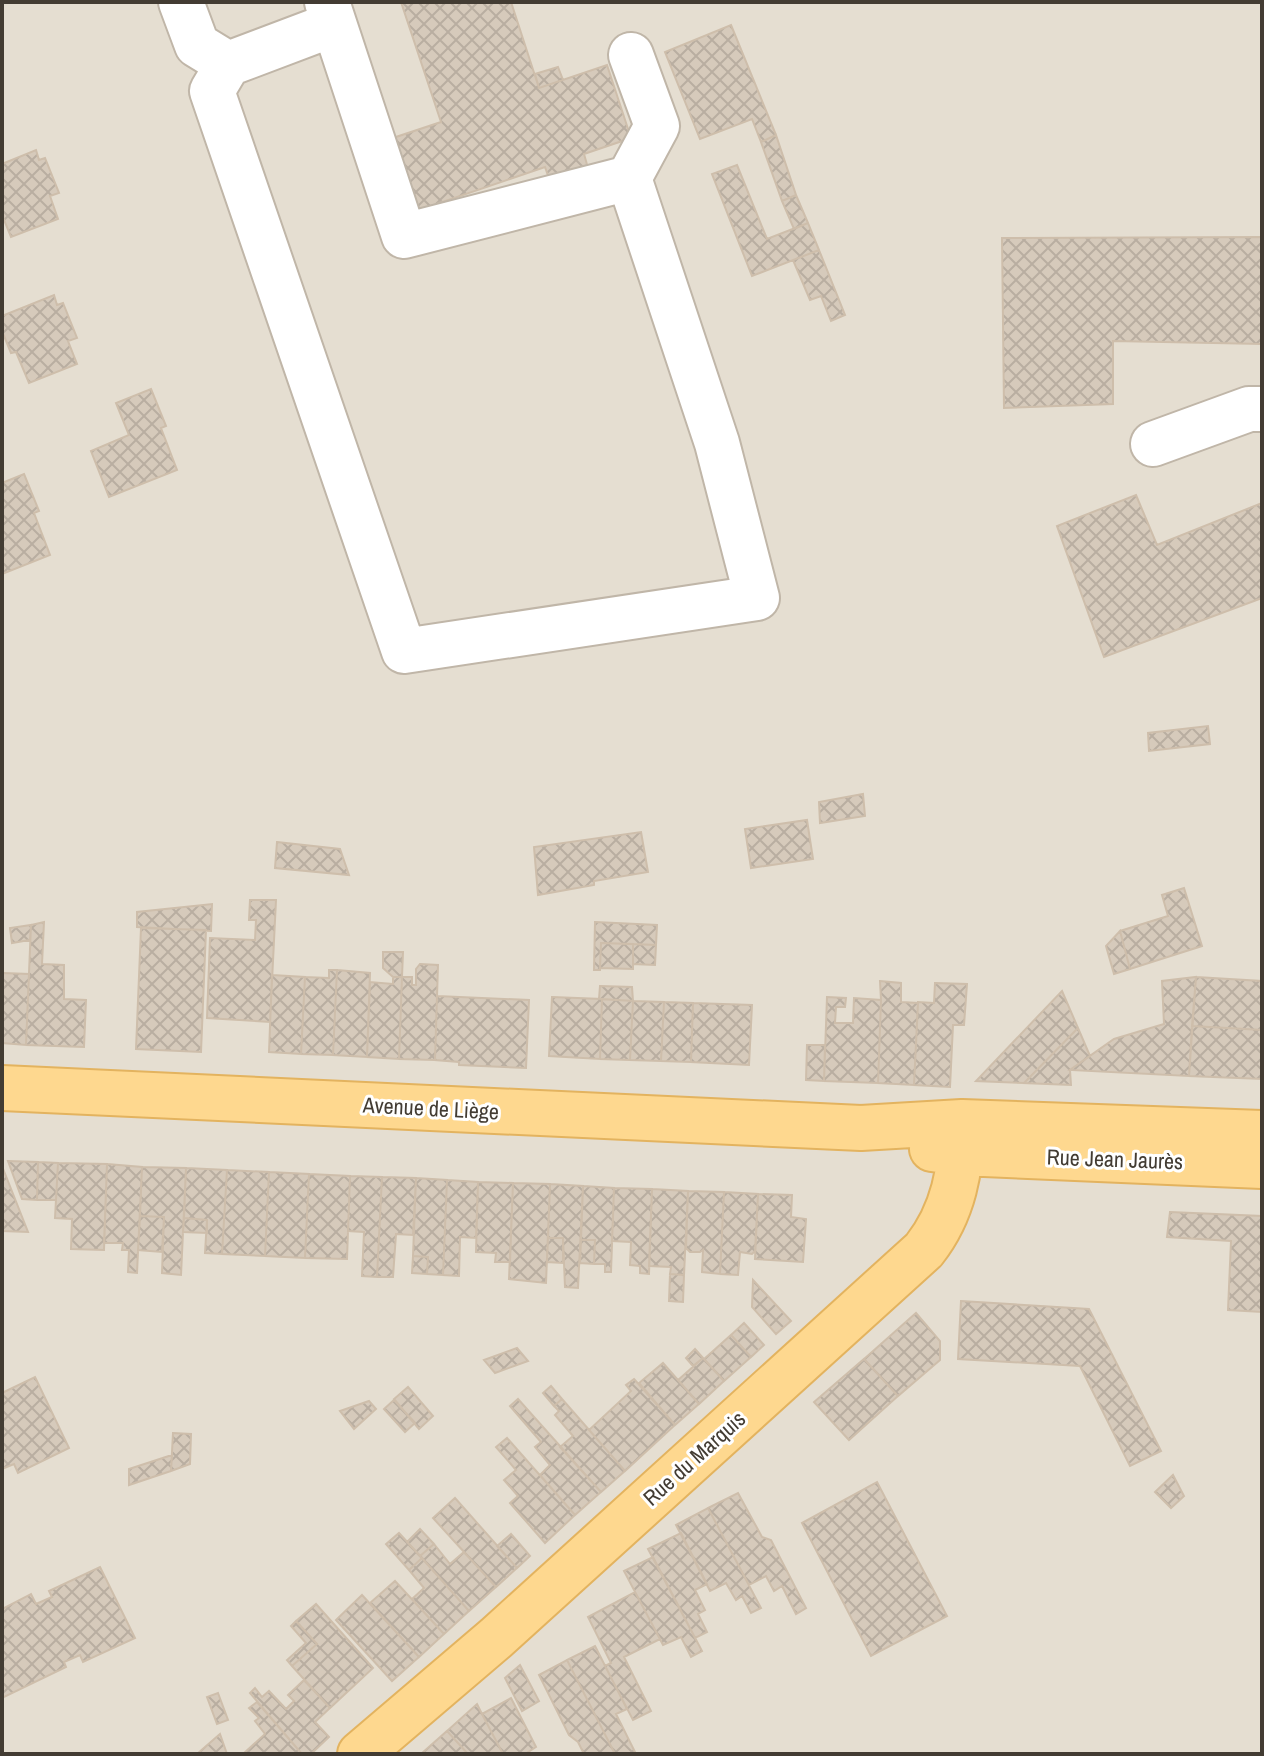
<svg xmlns="http://www.w3.org/2000/svg" width="1264" height="1756" font-family="'Archivo Narrow',sans-serif">
	<style>
		.residential { fill: #e5ded1 }
		.building { fill: url(#building-cross-hatch); stroke: #cebeab; stroke-width: 2 }
		.lines { fill: none; stroke-linecap: round; stroke-linejoin: round }
		.minor-casing { stroke: #c0b6a8; stroke-width: 48 }
		.major-casing { stroke: #e3b35f; stroke-width: 48 }
		.minor { stroke: #fff; stroke-width: 44 }
		.major { stroke: #fed88f; stroke-width: 44 }
		.labels { text-anchor: middle; dominant-baseline: central; stroke-width: 6; stroke-linejoin: round; paint-order: stroke }
		.street-label { font-size: 22px; fill: #433c33; stroke: #fff }
	</style>
	<defs>
		<pattern id="building-cross-hatch" width="8" height="8" patternUnits="userSpaceOnUse" patternTransform="scale(2)"><rect width="8" height="8" fill="#d6cabb"/><path d="M0 0l8 8M0 8l8-8" fill="none" stroke="#b9aea1"/></pattern>
	</defs>
	<rect width="100%" height="100%" fill="#f1ece3"/>
	<path class="residential" d="M2,2H1262V1754H2Z"/>
	<path class="building" d="M401,2H511L539,88L607,65L631,138L584,154L590,175L552,187L545,167L416,211L393,138L441,122Z
		M731,25L776,135L761,142L752,119L700,139L665,52Z
		M558,67L563,80L539,88L535,74Z
		M776,135L796,195L782,201L761,142Z
		M36,150L39,160L45,158L59,193L50,196L58,219L11,237L2,215V164Z
		M737,165L767,239L808,223L819,250L752,276L712,174Z
		M796,195L808,223L794,229L782,201Z
		M1262,237V344L1113,341V404L1004,408L1002,238Z
		M819,250L845,315L831,321L821,296L810,300L793,260Z
		M54,295L57,305L63,303L77,338L68,341L77,364L29,383L16,352L11,353L2,331V316Z
		M151,389L166,426L161,428L177,470L109,497L91,451L129,435L116,403Z
		M24,474L39,511L34,513L50,555L2,574V483Z
		M1136,495L1157,545L1262,503V598L1104,657L1057,526Z
		M1208,726L1210,744L1149,751L1148,733Z
		M863,794L865,816L820,823L819,802Z
		M807,820L813,859L751,868L745,829Z
		M641,832L648,872L594,881V885L538,895L534,847Z
		M277,842L340,849L349,875L275,868Z
		M1184,888L1202,946L1130,969L1120,931L1168,916L1162,895Z
		M250,900H276L270,1022L207,1018L210,938L255,940L256,920H249Z
		M212,904L211,931L137,927V912Z
		M44,922L42,964L64,965V999L86,1000L84,1047L26,1045L31,925Z
		M595,922L657,925L656,945L601,943L600,970H594Z
		M31,925L30,940L12,943L10,928Z
		M141,928L206,930L201,1052L136,1049Z
		M1120,931L1130,969L1114,974L1106,946Z
		M601,943L633,944V969L600,968Z
		M633,944L656,945L655,965L633,964Z
		M383,952H403L402,977H393L383,968Z
		M420,964L438,965L435,1060L399,1059L402,977H412V985H416V969Z
		M329,970H337L333,1055L301,1054L305,977L329,978Z
		M337,970L370,973L367,1057L333,1055Z
		M3,973L29,974L26,1045L2,1043Z
		M272,975L305,977L301,1054L269,1052Z
		M393,977H402L399,1059L367,1057L370,982L393,984Z
		M1196,977L1189,1076L1070,1070L1114,1039L1164,1024L1162,981Z
		M1196,977L1262,981V1030L1192,1026Z
		M880,981L901,983V1002L918,1003L914,1085L878,1083L881,1000Z
		M935,983L967,984L964,1025H953L950,1087L914,1085L918,1002L934,1003Z
		M600,986L632,987L633,1001L599,999Z
		M1062,991L1078,1028L1024,1083L976,1081Z
		M437,996L529,1000L526,1068L459,1065V1062L435,1060Z
		M552,997L602,999L600,1059L549,1056Z
		M827,997L846,998L845,1007H836L835,1023H853L854,998L881,1000L878,1083L824,1081Z
		M602,999L633,1001L630,1060L600,1059Z
		M633,1001L664,1002L661,1061L630,1060Z
		M664,1002L693,1003L691,1062L661,1061Z
		M693,1003L752,1005L749,1065L691,1062Z
		M1192,1026L1262,1030V1079L1189,1076Z
		M1078,1028L1090,1056L1070,1070L1071,1085L1024,1083Z
		M807,1045H825L824,1081L806,1080Z
		M8,1161L38,1162L37,1200L22,1199Z
		M38,1162L58,1163L56,1200H37Z
		M58,1163L107,1164L104,1250L71,1249L72,1219L55,1218Z
		M107,1164L142,1167L137,1273L128,1272L129,1250H122L123,1243H104Z
		M2,1166L28,1232L2,1231Z
		M142,1167L186,1168L181,1275L162,1273L164,1217L140,1216Z
		M186,1168L227,1170L222,1254L205,1253L207,1220L184,1218Z
		M227,1170L269,1172L265,1256L222,1254Z
		M269,1172L309,1174L305,1258L265,1256Z
		M309,1174L350,1176L347,1259L305,1258Z
		M350,1176L382,1177L377,1277L362,1276L364,1232L348,1231Z
		M382,1177L416,1178L413,1235L396,1234L393,1277H377Z
		M416,1178L447,1180L443,1275L427,1274L428,1257L413,1256Z
		M447,1180L478,1182L476,1238L460,1237L459,1276L443,1275Z
		M478,1182L513,1183L510,1262H495L496,1253L476,1252Z
		M513,1183L550,1184L546,1283L509,1279Z
		M550,1184L583,1186L578,1288L565,1287L563,1238H548Z
		M583,1186L614,1188L611,1272H605V1264H594L595,1240H581Z
		M614,1188L652,1189L649,1274L640,1273V1266L630,1265L631,1242L612,1241Z
		M652,1189L688,1191L684,1275L670,1274L671,1267L649,1266Z
		M688,1191L724,1192L720,1274L702,1272L703,1250L700,1252H690L686,1248Z
		M724,1192L758,1194L755,1251L752,1254L740,1252L738,1275L720,1274Z
		M758,1194L792,1195L791,1217L806,1219L803,1262L755,1259Z
		M1170,1212L1262,1216V1312L1228,1310L1231,1241L1167,1237Z
		M140,1216L164,1217L162,1252L138,1250Z
		M184,1218L207,1220V1233L183,1232Z
		M548,1238H563V1263L547,1262Z
		M581,1240H595L594,1264L580,1263Z
		M413,1256L428,1257L427,1274L412,1273Z
		M670,1274L684,1275L683,1302L669,1301Z
		M753,1280L791,1321L776,1334L752,1307Z
		M961,1301L1089,1309L1161,1451L1130,1466L1080,1366L958,1359Z
		M916,1313L940,1341V1360L898,1396L864,1359Z
		M744,1323L764,1345L751,1357L731,1335Z
		M731,1335L751,1357L724,1381L704,1359Z
		M517,1348L528,1361L495,1373L484,1360Z
		M695,1349L703,1358L693,1366L686,1358Z
		M703,1358L724,1381L699,1404L678,1380Z
		M864,1359L898,1396L849,1440L814,1402Z
		M663,1363L699,1404L675,1425L639,1383Z
		M35,1377L69,1448L18,1473L14,1464L2,1469V1393Z
		M634,1379L675,1425L625,1471L589,1430L631,1391L626,1385Z
		M551,1386L562,1399L554,1406L543,1393Z
		M408,1387L433,1416L419,1429L394,1399Z
		M518,1399L601,1492L575,1515L540,1475L550,1465L535,1447L541,1442L510,1406Z
		M562,1399L625,1471L601,1492L560,1447L573,1436L555,1415L559,1411L554,1406Z
		M394,1400L415,1423L405,1432L384,1409Z
		M369,1401L376,1409L354,1429L340,1411Z
		M173,1433L191,1434L190,1464L171,1471Z
		M507,1438L575,1515L545,1543L510,1503L518,1496L504,1480L516,1470L496,1447Z
		M172,1455L171,1471L129,1485V1469Z
		M1173,1475L1184,1496L1171,1508L1155,1492Z
		M877,1482L947,1616L871,1656L802,1523Z
		M738,1493L762,1537L771,1540L806,1608L796,1614L782,1586L774,1591L766,1576L749,1585L708,1508Z
		M455,1498L517,1568L496,1587L433,1518Z
		M708,1508L761,1608L751,1613L742,1596L736,1600L726,1583L710,1591L676,1525Z
		M420,1529L434,1544L420,1556L407,1542Z
		M399,1533L422,1558L409,1570L386,1544Z
		M681,1533L707,1584L695,1590L705,1610L698,1614L707,1632L695,1638L648,1549Z
		M511,1534L530,1556L517,1568L497,1546Z
		M434,1544L450,1564L464,1552L496,1587L469,1611L420,1556Z
		M653,1557L702,1651L691,1657L681,1637L663,1645L624,1571Z
		M422,1558L469,1611L444,1634L412,1599L424,1588L409,1570Z
		M100,1567L135,1638L83,1662L80,1655L64,1662L66,1667L2,1698V1609L31,1594L36,1604L52,1597L49,1591Z
		M395,1581L444,1634L419,1657L370,1603Z
		M635,1592L660,1639L624,1657L651,1711L633,1720L605,1666L611,1663L588,1617Z
		M362,1595L419,1657L392,1681L336,1620Z
		M316,1604L373,1668L330,1708L292,1666L317,1644L296,1621Z
		M296,1621L317,1644L292,1666L287,1660L306,1643L291,1626Z
		M595,1646L627,1709L616,1714L636,1754H615L567,1660Z
		M567,1660L615,1754H584L578,1742L569,1735L539,1675Z
		M520,1665L539,1701L522,1711L505,1678Z
		M304,1680L330,1708L315,1722L329,1737L311,1754H302L250,1693L255,1688L262,1697L269,1691L286,1709L294,1701L288,1695Z
		M218,1693L228,1720L217,1724L207,1697Z
		M511,1698L536,1747L525,1754H503L482,1714Z
		M257,1702L302,1754H243L265,1734L255,1721L259,1718L249,1708Z
		M477,1704L482,1714L503,1754H468L447,1731Z
		M447,1731L468,1754H421Z
		M220,1734L227,1754H197Z"/>
	<g class="lines">
		<defs>
			<path id="minor" d="M181,2L197,45L228,64
				M327,2L404,236L629,178L657,126L631,55
				M334,24L228,64L212,91L404,651L757,598L717,443L629,178
				M1153,444L1249,409H1262"/>
			<path id="major" d="M2,1088L861,1128L962,1122L1262,1133
				M932,1149L961,1153L1262,1166
				M360,1754L496,1638L924,1250C954,1212 961,1169 962,1122"/>
		</defs>
		<use href="#minor" class="minor-casing"/>
		<use href="#major" class="major-casing"/>
		<use href="#minor" class="minor"/>
		<use href="#major" class="major"/>
	</g>
	<g class="labels">
		<g class="street-label">
			<text transform="translate(431 1108) rotate(3)">Avenue de Liège</text>
			<text transform="translate(1115 1159) rotate(2)">Rue Jean Jaurès</text>
			<text transform="translate(694 1458) rotate(-42)">Rue du Marquis</text>
		</g>
	</g>
	<rect width="1264" height="1756" fill="none" stroke="#433c33" stroke-width="8"/>
</svg>
